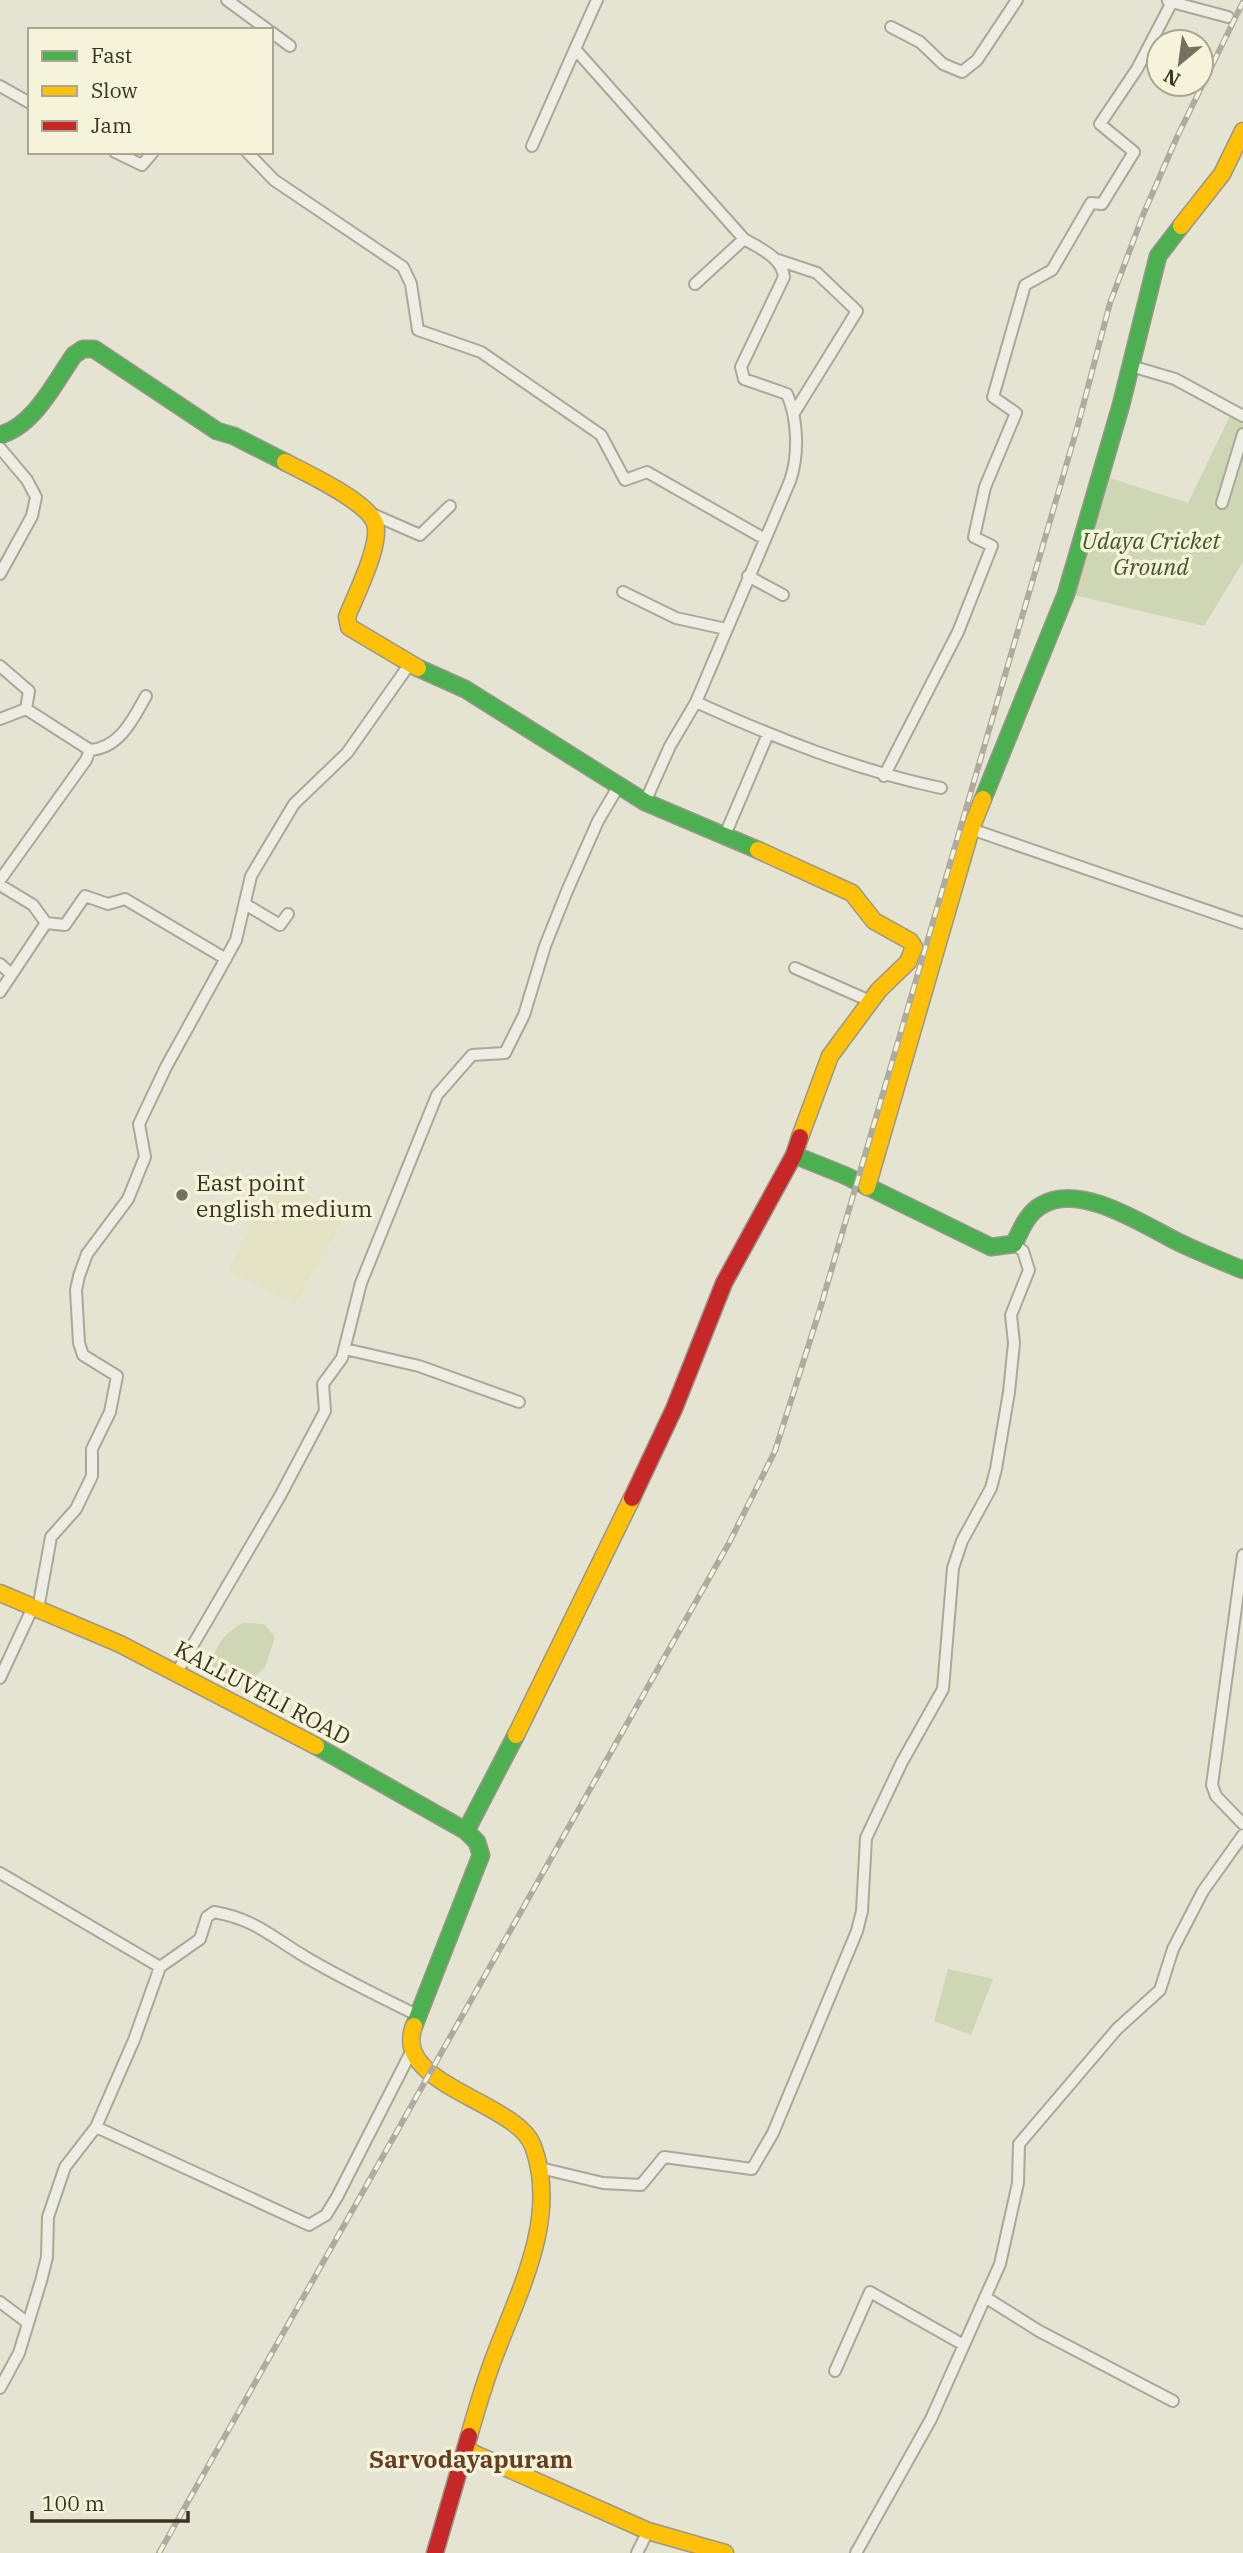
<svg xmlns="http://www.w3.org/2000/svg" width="1243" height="2553" font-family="'IBM Plex Serif',serif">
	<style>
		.farmland { fill: #e3e3c3 }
		.green { fill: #ced6b4 }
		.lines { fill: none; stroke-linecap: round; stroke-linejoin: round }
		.street-casing { stroke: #aba899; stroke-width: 14 }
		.fast-casing { stroke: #9a978a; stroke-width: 19 }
		.slow-casing { stroke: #9a978a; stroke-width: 19 }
		.jam-casing { stroke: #9a978a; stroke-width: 19 }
		.street { stroke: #eeede3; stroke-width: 10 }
		.fast { stroke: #4caf50; stroke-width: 16 }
		.slow { stroke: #ffc107; stroke-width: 16 }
		.jam { stroke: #c62828; stroke-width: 16 }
		.rail-casing { stroke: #aeaca2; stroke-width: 6 }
		.rail { stroke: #f5f3d9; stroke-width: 3.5; stroke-dasharray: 10; stroke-linecap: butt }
		.poi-dot { fill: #76715f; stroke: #f5f3d9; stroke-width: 2.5 }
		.labels { text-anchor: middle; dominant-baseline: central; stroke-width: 7; stroke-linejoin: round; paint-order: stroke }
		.park-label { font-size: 23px; font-style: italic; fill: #415629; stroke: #f5f3d9 }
		.poi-label { font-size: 23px; fill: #3a3321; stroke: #f5f3d9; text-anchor: start }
		.street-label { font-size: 23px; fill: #3a3321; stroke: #f5f3d9 }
		.neighbourhood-label { font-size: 24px; font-weight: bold; fill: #663e22; stroke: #f5f3d9 }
	</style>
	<rect width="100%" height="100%" fill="#e5e3d1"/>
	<path class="farmland" d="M276,1179L346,1214L296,1303L229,1270Z"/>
	<path class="green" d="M1230,416L1243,424V562L1204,626L1074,595L1110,478L1188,503Z
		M243,1623L264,1624L275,1637L265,1667L246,1686L226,1687L212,1673C212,1649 222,1634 243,1623Z
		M948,1969L993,1979L971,2035L934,2021Z"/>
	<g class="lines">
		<defs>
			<path id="street" d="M227,0L268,30
				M597,0L575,49L744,239C759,248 782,257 784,277L741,367L744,379L787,394C798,419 799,455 790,481L696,702L670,746L645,802
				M1168,1L1228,17
				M891,27L920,42L943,64L962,72L977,60L1017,0
				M271,32L290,46
				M0,86L30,103
				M532,146L575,49
				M115,152L142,165L153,152
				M247,152L274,180L403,267L411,284L418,330L481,352L601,435L625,480L647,472L763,538
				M778,260L817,273L857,311L794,413
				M695,284L744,239
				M1131,366L1175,379L1243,416
				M0,448L27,480L36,497L32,516L0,574
				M1222,503L1243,434
				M370,513L420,535L450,506
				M748,576L783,595
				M623,592L676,618L726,629
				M0,666L29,691L26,709L90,750L86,760L0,880
				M696,702C775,738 856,770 941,788
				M0,719L26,709
				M90,750C120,748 133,719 146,696
				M884,776L958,632L992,546L974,537L985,487L1016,413L993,397L1025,285L1052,270L1091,203L1102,204L1134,152L1100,124L1137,69L1172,2
				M971,829L1243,923
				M725,835L768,734
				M0,885L33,905L46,923
				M245,904L280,925L288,914
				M46,923L65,925L85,896L108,904L125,899L226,959
				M0,964L11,974
				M795,968L870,1001
				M0,992L46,923
				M345,1349L419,1366L519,1402
				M1243,1555L1212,1785L1216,1796L1243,1824
				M38,1609L51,1537L76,1509L92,1476V1449L110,1412L117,1376L83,1355L79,1343L76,1290L79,1276L87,1254L128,1199L145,1157L139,1124L166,1067L236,940L251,876L294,804L347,753L409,665
				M177,1672L280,1496L325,1411L323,1384L342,1358L361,1283L437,1095L472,1055L505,1053L524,1015L545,946L567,891L598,821L618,787
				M0,1678L33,1607
				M0,1873L160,1967L134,2040L96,2127L65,2167L48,2217L47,2257L41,2281L19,2353L0,2388
				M160,1967L200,1939L207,1917L214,1912C256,1919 274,1939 309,1959C345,1980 382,1998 419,2016
				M96,2127L309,2225L326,2215L337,2197L412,2050
				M540,2168L603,2183L641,2185L664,2157L752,2169L773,2133L857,1931L862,1911L866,1838L902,1762L943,1689L953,1568L962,1541L991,1488L996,1469L1009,1392L1014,1343L1011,1315L1029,1270L1023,1251L1014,1244
				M985,2297L1039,2331L1173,2401
				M0,2302L28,2323
				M835,2371L870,2292L962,2344
				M637,2553L648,2531
				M856,2553L931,2419L1000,2264L1018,2183L1019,2144L1117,2029L1160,1990L1173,1949L1203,1891L1243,1835"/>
			<path id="fast" d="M0,435C34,426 55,382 74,355L83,349H94L217,431L234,436L285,462
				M418,668L465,689L645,802L758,850
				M983,799L1066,594L1121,405L1158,256L1181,226
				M794,1155L844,1175L991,1247L1014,1244C1021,1230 1027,1213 1042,1205C1080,1182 1144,1225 1178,1242C1199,1252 1221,1261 1243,1270
				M316,1746L466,1831L477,1842L481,1855L414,2026
				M466,1831L516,1735"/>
			<path id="slow" d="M1181,226L1222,174L1243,131
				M285,462C306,473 367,501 375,523C382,544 355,596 347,617L349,627L418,668
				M758,850L852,893L874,921L910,941L914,947L908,962L879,990L830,1056L800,1137
				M867,1187L971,829L983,799
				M0,1593L120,1644L316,1746
				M516,1735L632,1498
				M414,2026C391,2085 516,2101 533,2146C559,2216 520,2289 495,2355C485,2381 477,2408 469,2436
				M466,2450L648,2531L725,2553"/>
			<path id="jam" d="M632,1498L674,1409L724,1283L794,1155L800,1137
				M435,2553L469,2436"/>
		</defs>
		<use href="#street" class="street-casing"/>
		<use href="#fast" class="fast-casing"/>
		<use href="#slow" class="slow-casing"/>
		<use href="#jam" class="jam-casing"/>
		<use href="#street" class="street"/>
		<use href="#fast" class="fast"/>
		<use href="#slow" class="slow"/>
		<use href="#jam" class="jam"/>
		<defs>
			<path id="rail" d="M159,2553L729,1543L775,1451L820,1309L1078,425L1110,303L1143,215L1177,137L1243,2"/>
		</defs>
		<use href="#rail" class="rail-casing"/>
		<use href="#rail" class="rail"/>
	</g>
	<circle class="poi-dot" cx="182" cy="1195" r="7"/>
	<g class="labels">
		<g class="park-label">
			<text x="1151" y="540">Udaya Cricket<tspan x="1151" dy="26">Ground</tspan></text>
		</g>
		<g class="poi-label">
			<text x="196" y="1182">East point<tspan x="196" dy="26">english medium</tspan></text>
		</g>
		<g class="street-label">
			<text transform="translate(263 1692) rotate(28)">KALLUVELI ROAD</text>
		</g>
		<g class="neighbourhood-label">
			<text x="471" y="2459">Sarvodayapuram</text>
		</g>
	</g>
	<rect x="28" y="28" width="245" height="126" fill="#f5f3d9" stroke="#aaa68f" stroke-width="2"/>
	<rect x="42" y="51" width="35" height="10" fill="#4caf50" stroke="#aaa68f" stroke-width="2"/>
	<text x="91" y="63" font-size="21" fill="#3a3321">Fast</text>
	<rect x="42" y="86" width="35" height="10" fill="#ffc107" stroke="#aaa68f" stroke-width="2"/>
	<text x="91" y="98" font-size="21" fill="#3a3321">Slow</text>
	<rect x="42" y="121" width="35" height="10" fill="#c62828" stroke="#aaa68f" stroke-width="2"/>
	<text x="91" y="133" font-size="21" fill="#3a3321">Jam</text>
	<g transform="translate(1180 63) rotate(209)"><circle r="33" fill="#f5f3d9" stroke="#aaa68f" stroke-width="2"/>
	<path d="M0-5L12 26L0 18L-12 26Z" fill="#76715f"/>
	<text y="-10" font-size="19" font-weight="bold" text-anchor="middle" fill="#3a3321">N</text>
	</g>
	<path d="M32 2511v10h156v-10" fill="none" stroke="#3a3321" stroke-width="3.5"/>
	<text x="42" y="2511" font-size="21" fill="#3a3321" stroke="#f5f3d9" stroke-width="5" paint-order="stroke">100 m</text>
</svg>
